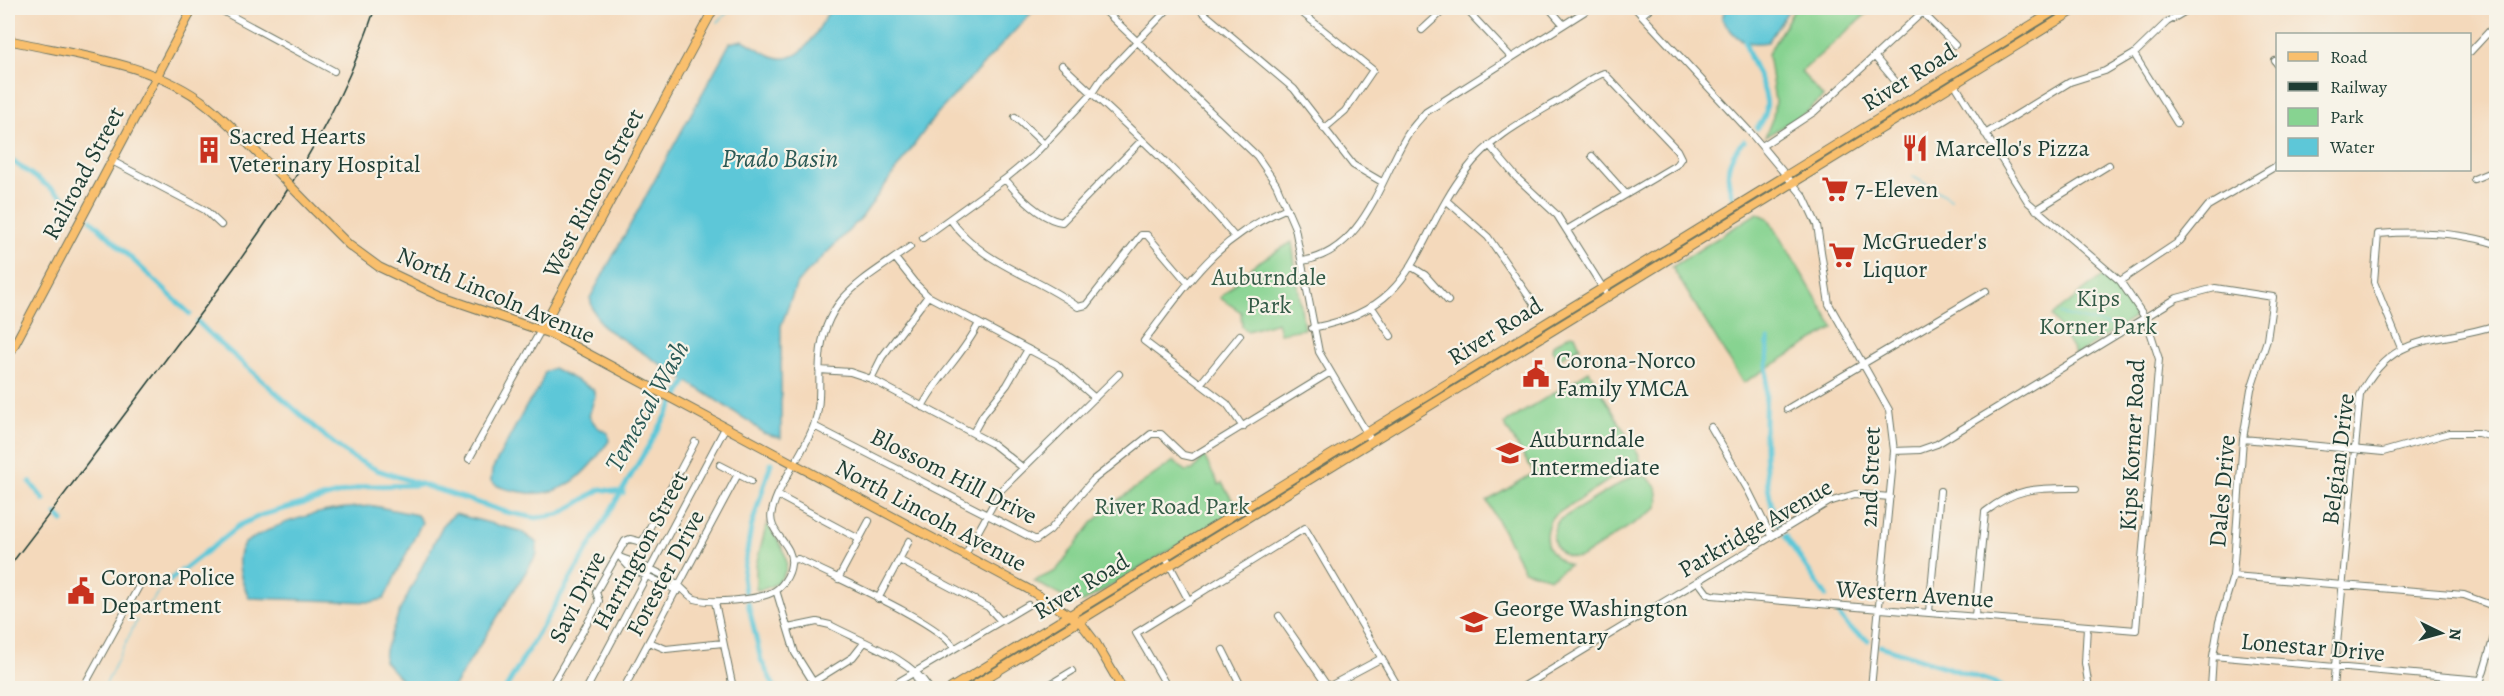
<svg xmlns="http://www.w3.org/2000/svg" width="2504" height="696" font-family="Alegreya,serif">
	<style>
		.green { fill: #87d391; stroke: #538862; stroke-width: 1.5 }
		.water { fill: #5dc7d8; stroke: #3e8286; stroke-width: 1.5 }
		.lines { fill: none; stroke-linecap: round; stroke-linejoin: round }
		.stream { stroke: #5dc7d8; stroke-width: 1.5 }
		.canal { stroke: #5dc7d8; stroke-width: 5 }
		.minor-casing { stroke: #6a7463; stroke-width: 8 }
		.major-casing { stroke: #6a7463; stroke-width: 10 }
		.minor { stroke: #fff; stroke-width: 6 }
		.major { stroke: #f9bf6d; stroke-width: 8 }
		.rail { stroke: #1f3d34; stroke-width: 1.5 }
		.major-bridge-casing { stroke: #6a7463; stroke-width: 10; stroke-linecap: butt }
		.major-bridge { stroke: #f9bf6d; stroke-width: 8 }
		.labels { text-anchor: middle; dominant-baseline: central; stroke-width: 4.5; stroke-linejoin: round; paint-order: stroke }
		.street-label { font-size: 24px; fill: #1f3d34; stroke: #f7f3e8 }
		.poi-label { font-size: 24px; fill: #1f3d34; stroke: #f7f3e8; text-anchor: start }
		.park-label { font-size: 24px; fill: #345b47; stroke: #f7f3e8 }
		.water-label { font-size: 26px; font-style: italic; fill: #2b5955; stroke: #f7f3e8 }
	</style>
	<rect width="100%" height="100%" fill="#f7f3e8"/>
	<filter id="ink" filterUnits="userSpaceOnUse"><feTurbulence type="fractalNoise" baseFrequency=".0167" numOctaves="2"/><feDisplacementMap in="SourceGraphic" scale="12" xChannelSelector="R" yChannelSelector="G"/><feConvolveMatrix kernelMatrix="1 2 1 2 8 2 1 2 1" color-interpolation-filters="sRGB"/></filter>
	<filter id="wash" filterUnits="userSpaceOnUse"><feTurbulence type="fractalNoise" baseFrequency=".008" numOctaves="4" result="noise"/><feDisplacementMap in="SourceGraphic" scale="24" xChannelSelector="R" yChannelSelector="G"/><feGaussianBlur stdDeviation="1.35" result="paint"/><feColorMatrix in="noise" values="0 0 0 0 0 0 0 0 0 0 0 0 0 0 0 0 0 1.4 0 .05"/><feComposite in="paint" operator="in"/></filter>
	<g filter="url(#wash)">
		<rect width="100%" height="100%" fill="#f4d9bb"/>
		<path class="green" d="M1795,8H1873L1801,72L1823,97L1808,111L1765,137L1773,117L1775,101L1768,54Z
			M1757,213L1768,218L1774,227L1834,328L1743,383L1672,267Z
			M1292,242L1304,329L1280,333L1277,322L1248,331L1242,327L1241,312L1220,298L1255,264Z
			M2101,277L2110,278L2133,313L2134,318L2076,355L2052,316Z
			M1571,334L1575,335L1580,347L1558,359L1552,350L1553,345Z
			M1589,371L1638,454L1643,468L1626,469L1552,517C1540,538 1547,556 1569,565L1550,578L1524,570L1487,501L1534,473L1504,424Z
			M1204,456L1219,485L1222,483L1238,509L1084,602L1070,601L1034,581L1056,571L1092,523L1118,500L1174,461L1185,471L1193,470Z
			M1634,475L1647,477L1657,487L1659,502L1656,509L1582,557C1559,561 1545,540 1559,520Z
			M767,523C772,533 780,542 784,552C793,573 776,589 756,590V565Z"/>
		<path class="water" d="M831,8H1036L935,116L862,217L797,283L781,326V438L763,433L750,422L603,327L593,310L590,298L730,43L743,40C752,45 762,52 772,56C803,68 818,28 831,8Z
			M1725,8H1790L1768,42C1743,46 1736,39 1722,19Z
			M553,368L593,389L595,396L589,416L597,427L608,433L609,441C587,472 564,500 522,492C511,490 499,489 491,481L492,470L527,405L538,390L545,372Z
			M374,506L417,515L422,522L384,599L371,602L249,598C242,582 232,557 245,543C282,519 330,507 374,506Z
			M455,514L520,531L537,543V554L453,688H409L384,661L385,650L400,610L444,523Z"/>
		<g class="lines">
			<path class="stream" d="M718,22L732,8
				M1912,176L1951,199
				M2060,314L2116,327
				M141,614L165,584
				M104,688L137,620"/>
			<path class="canal" d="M1745,37C1746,66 1784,100 1757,128
				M8,158L76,206
				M1734,200C1724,177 1726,158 1744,141
				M91,220L190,314
				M198,322L209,333
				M212,336L328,439L350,456L377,470L506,512L536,518L560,514L601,489L623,493
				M1768,340C1767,395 1757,474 1778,524
				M30,482L44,500
				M56,514L63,521
				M1785,536L1826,596
				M155,581L165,584L240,525L262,515L366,486L417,485
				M745,592L743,576L751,528L771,463
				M748,603L761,660L775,688
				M1836,611L1850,629L1868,640
				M1880,646L1995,683L2003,688
				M506,688L689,377"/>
		</g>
	</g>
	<g filter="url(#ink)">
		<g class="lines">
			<defs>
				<path id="minor" d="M180,8L190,13
					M217,8L334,71
					M1102,8L1257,156L1276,184L1295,228L1319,352L1372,442
					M1198,8L1294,89L1353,165L1382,182
					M1296,8L1373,70L1345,111L1324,129
					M1465,8L1510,56
					M1549,8L1563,24
					M1635,8L1749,131L1804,197L1817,225L1829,304L1889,410L1894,451L1871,688
					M2011,8L2012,9
					M1922,12L1955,45
					M1642,15L1650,8
					M1422,30L1446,8
					M2470,52L2496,24
					M2134,54L2177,123
					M1874,56L1896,82
					M2275,61L2278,65
					M1062,65C1120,120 1183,174 1234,236
					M1015,117L1045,145
					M1985,134L2070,82L2105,71L2134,54L2167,22L2191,8
					M1489,145L1516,177L1557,215L1608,296
					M1762,146L1814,112L1927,8
					M1592,156L1625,193
					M112,161L205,210L221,225
					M1005,179C1018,195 1041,219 1062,222L1142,140
					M2474,179L2496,170
					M1447,201L1488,237L1534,304
					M2036,210L2109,165
					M950,219C982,265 1035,275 1078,307L1086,305L1141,235H1147L1188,283
					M923,238L1005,179L1033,156L1092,93L1102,78L1169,8
					M895,258L914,282L928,296L1056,364L1095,398
					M1303,261C1363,251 1379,183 1406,137C1411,128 1419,120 1426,112L1590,8
					M1412,267L1425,275L1448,301
					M2120,281L2180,241L2208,206L2278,165
					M1371,306L1391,336
					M1312,328C1421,308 1412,240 1467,169C1491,137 1527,119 1561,99C1574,90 1589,79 1604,73L1677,150L1681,158L1676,165L1568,229
					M2401,348L2374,282L2378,234C2417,231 2459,232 2496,244
					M819,370L850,372L871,379L993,444L1022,467
					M871,379L882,357L928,296
					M1201,383L1240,335
					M922,407C938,376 964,354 979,323
					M1787,409L1986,291
					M814,426L1036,540L1050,530L1093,480L1151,434H1161L1183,455L1192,457L1329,373
					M1243,427L1227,404L1144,341C1190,281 1214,239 1287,208
					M1711,427L1748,490L1771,536
					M973,433L983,415L1007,385L1028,349
					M2243,439L2383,452L2449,433H2478L2496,438
					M1894,451L1920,450L1937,444L2177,298L2215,288L2273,297L2267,340L2251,389L2243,439L2233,576L2219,622L2213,656L2211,688
					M469,459L541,330
					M720,465L751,481
					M779,496L859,539
					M965,555L1001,490L1119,374
					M617,556C637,564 660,571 678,585C684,589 688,596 695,599C712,604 755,600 771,593C782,588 790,575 791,564C794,543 766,533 772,511C778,484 804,453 814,425C822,403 818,381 820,358C824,296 865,280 910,247
					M620,557L630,568L678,591
					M1166,558L1189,601
					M791,560L798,559L815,567C843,581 943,625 954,648
					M899,560L988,607L1000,620
					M2233,576L2464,595L2496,607
					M838,579L869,521
					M1698,581L1707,593L1712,595L2136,630L2159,359L2146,319L2120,281L2028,202L1954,83
					M776,590L795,653L817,688
					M878,599L909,541
					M715,602L733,688
					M1929,612L1940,491
					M1279,616L1328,687
					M1975,616L1985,512C2017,487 2037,488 2077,488
					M2087,626L2085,663L2089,688
					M788,628L817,622L830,625C862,642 910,658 929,688
					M649,642L666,649L723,643
					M1223,650L1242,688
					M2213,656L2481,680L2496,630
					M914,673L921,688
					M813,682L853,657L864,643
					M83,688L139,586
					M550,688L595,610L599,601L596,592L625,541L630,539L642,542L695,442
					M587,688L725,428
					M624,688L738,474
					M888,688L1028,605
					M1044,688L1072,671
					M1168,688L1136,633L1305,528L1399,688
					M1326,688L1382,658
					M1521,688L1829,502L1855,494L1890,497
					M2333,688L2360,395C2394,329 2437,345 2496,325"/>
				<path id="major" d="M8,40C73,55 153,62 207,105C230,123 249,146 270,165
					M315,211L349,245L379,267L440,296L551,334L1028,589L1080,622L1096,643L1122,688
					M541,330L714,8
					M8,357L193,8
					M951,688L2059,8
					M970,688L2078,8"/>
			</defs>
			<use href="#minor" class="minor-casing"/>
			<use href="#major" class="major-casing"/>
			<use href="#minor" class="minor"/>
			<use href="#major" class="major"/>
			<path class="rail" d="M8,568C64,495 120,421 175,347C257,239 333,138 375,8"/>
			<defs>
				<path id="major-bridge" d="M270,165L315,211"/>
			</defs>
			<use href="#major-bridge" class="major-bridge-casing"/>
			<use href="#major-bridge" class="major-bridge"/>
		</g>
	</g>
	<defs>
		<symbol id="restaurant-bare" viewBox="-9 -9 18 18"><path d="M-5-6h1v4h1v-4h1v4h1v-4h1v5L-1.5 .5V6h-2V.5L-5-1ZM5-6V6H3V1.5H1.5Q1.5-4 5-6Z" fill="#c8321e" stroke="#f7f3e8" stroke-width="2.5" paint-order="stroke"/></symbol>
		<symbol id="building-bare" viewBox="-9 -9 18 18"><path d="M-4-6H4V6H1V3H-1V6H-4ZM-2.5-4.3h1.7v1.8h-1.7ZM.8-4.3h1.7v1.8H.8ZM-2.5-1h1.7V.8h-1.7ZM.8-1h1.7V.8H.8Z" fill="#c8321e" stroke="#f7f3e8" stroke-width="2.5" paint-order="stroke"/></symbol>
		<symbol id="supermarket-bare" viewBox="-9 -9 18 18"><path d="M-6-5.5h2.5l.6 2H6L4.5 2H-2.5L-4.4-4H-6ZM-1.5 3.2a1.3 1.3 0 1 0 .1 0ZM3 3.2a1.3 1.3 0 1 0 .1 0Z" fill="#c8321e" stroke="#f7f3e8" stroke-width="2.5" paint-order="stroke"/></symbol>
		<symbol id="civic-bare" viewBox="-9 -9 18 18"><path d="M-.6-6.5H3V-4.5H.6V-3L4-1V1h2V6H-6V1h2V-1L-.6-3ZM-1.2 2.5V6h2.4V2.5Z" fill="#c8321e" stroke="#f7f3e8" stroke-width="2.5" paint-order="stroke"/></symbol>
		<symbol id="school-bare" viewBox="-9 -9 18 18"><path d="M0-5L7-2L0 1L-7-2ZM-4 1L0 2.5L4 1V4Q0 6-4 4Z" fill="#c8321e" stroke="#f7f3e8" stroke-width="2.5" paint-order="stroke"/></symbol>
	</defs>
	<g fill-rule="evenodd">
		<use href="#restaurant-bare" x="1896" y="129" width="38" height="38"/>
		<use href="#building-bare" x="190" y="131" width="38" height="38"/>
		<use href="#supermarket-bare" x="1816" y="170" width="38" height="38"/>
		<use href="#supermarket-bare" x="1823" y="236" width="38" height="38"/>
		<use href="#civic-bare" x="1517" y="355" width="38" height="38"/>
		<use href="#school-bare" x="1491" y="434" width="38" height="38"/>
		<use href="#civic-bare" x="62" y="572" width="38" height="38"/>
		<use href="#school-bare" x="1455" y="603" width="38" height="38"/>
	</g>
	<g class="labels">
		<g class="street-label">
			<text transform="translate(1909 77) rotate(-32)">River Road</text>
			<text transform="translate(83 173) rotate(-62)">Railroad Street</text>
			<text transform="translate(593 193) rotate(-62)">West Rincon Street</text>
			<text transform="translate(496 295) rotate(23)">North Lincoln Avenue</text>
			<text transform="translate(1495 331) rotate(-32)">River Road</text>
			<text transform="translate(2132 445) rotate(-87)">Kips Korner Road</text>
			<text transform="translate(2338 459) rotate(-83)">Belgian Drive</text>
			<text transform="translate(954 476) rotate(27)">Blossom Hill Drive</text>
			<text transform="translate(1870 477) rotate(-88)">2nd Street</text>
			<text transform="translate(2222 491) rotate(-85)">Dales Drive</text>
			<text transform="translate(931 515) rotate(28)">North Lincoln Avenue</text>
			<text transform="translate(1755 528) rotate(-30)">Parkridge Avenue</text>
			<text transform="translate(640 550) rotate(-62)">Harrington Street</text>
			<text transform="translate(665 573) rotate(-62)">Forester Drive</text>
			<text transform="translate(1081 586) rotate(-31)">River Road</text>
			<text transform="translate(1915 594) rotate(4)">Western Avenue</text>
			<text transform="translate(577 597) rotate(-64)">Savi Drive</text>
			<text transform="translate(2313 647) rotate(5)">Lonestar Drive</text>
		</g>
		<g class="poi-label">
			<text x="229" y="136">Sacred Hearts<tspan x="229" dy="28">Veterinary Hospital</tspan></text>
			<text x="1935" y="148">Marcello's Pizza</text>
			<text x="1855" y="189">7-Eleven</text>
			<text x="1862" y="241">McGrueder's<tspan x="1862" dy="28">Liquor</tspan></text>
			<text x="1556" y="360">Corona-Norco<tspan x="1556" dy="28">Family YMCA</tspan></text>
			<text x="1530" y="439">Auburndale<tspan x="1530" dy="28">Intermediate</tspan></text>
			<text x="101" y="577">Corona Police<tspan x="101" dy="28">Department</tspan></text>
			<text x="1494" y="608">George Washington<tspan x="1494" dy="28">Elementary</tspan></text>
		</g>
		<g class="park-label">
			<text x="1269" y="277">Auburndale<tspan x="1269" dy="28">Park</tspan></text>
			<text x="2098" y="298">Kips<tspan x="2098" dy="28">Korner Park</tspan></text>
			<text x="1172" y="506">River Road Park</text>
		</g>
		<g class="water-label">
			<text x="780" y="158">Prado Basin</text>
			<text transform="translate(647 406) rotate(-61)">Temescal Wash</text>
		</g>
	</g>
	<rect width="2504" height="696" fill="none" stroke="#f7f3e8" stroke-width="30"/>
	<rect x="2276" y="33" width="195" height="138" fill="#f7f3e8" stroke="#a1aaa0" stroke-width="1.5"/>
	<rect x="2288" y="52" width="30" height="9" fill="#f9bf6d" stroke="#a1aaa0" stroke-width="1.5"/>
	<text x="2330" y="63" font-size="18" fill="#1f3d34">Road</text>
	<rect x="2288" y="82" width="30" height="9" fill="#1f3d34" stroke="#a1aaa0" stroke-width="1.5"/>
	<text x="2330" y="93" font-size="18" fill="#1f3d34">Railway</text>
	<rect x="2288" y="108" width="30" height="18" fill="#87d391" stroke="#a1aaa0" stroke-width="1.5"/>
	<text x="2330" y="123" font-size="18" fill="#1f3d34">Park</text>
	<rect x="2288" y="138" width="30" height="18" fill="#5dc7d8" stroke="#a1aaa0" stroke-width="1.5"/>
	<text x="2330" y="153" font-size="18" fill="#1f3d34">Water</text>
	<g transform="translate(2441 633) rotate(95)" stroke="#f7f3e8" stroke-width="4.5" paint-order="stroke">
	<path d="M0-4.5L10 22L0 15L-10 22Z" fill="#1f3d34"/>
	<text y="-9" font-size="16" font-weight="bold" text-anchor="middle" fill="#1f3d34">N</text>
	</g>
</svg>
